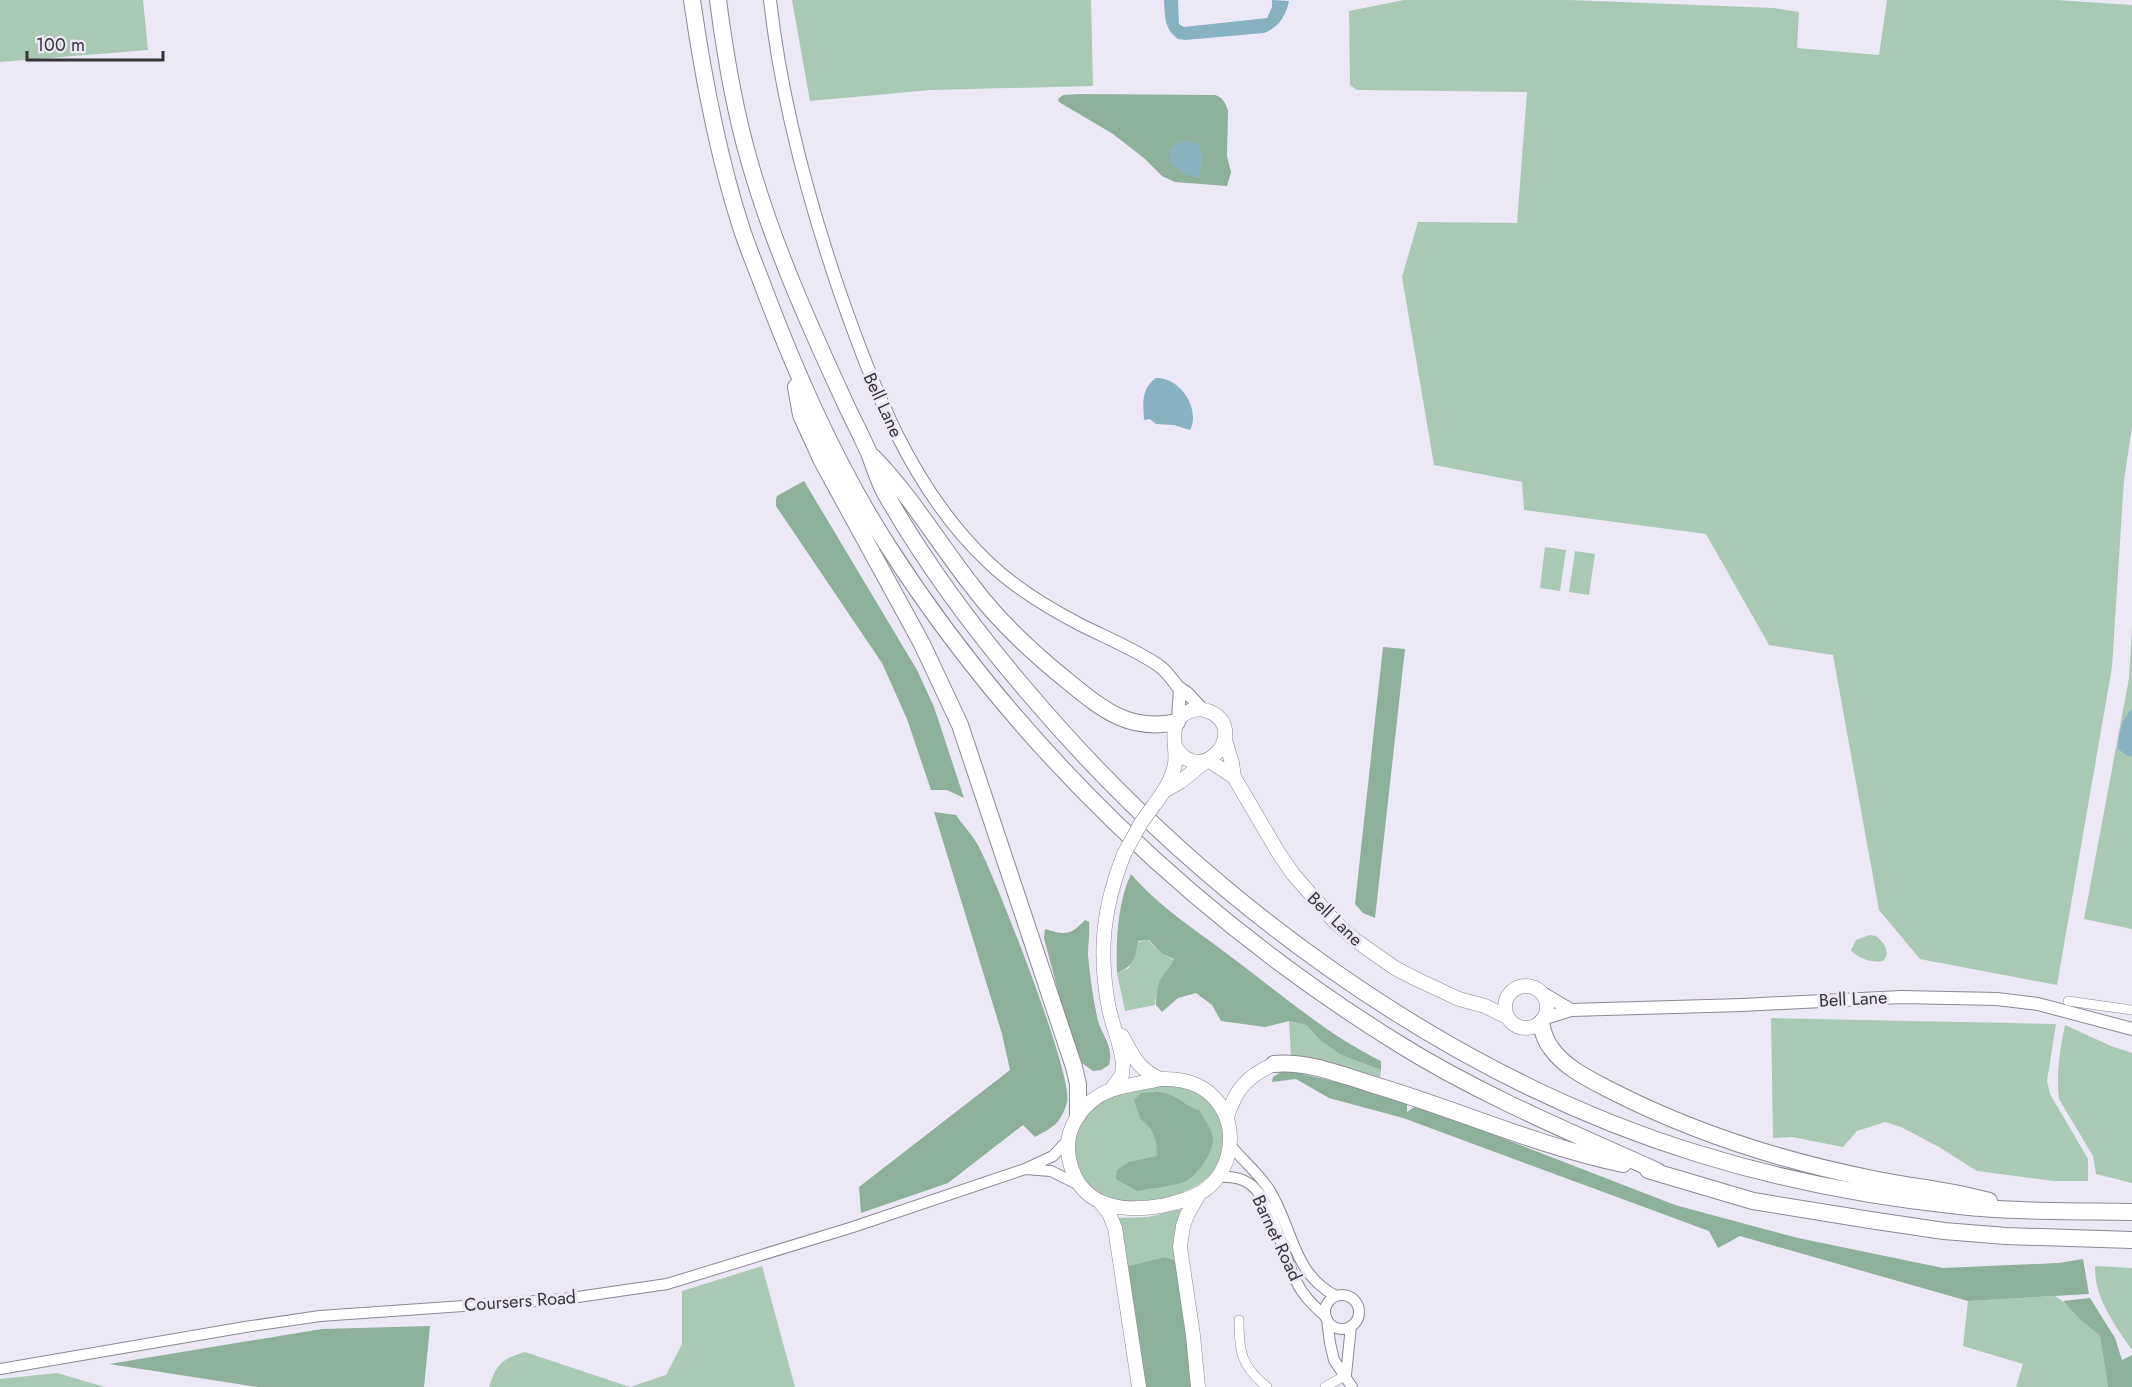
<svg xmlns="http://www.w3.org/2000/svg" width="2132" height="1387" font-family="Jost,sans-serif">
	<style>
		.green { fill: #a9c9b5 }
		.forest { fill: #8cb099 }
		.water { fill: #86b3bf }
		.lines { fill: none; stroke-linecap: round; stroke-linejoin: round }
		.minor-casing { stroke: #8c8893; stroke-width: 10 }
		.tertiary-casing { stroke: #8c8893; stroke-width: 12 }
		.secondary-casing { stroke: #8c8893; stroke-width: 14 }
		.primary-casing { stroke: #8c8893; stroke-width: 15 }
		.motorway-casing { stroke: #8c8893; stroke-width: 18 }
		.minor { stroke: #fff; stroke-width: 9 }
		.tertiary { stroke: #fff; stroke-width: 10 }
		.secondary { stroke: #fff; stroke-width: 12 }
		.primary { stroke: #fff; stroke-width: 14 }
		.motorway { stroke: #fff; stroke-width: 16 }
		.primary-bridge-casing { stroke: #8c8893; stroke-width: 15; stroke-linecap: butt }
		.primary-bridge { stroke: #fff; stroke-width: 14 }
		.labels { text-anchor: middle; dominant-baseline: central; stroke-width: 6; stroke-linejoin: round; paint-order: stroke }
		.street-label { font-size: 18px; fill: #363439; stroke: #ede8f5 }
	</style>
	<rect width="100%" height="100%" fill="#ede8f5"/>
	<path class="green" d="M0,0H143L148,50L0,62Z
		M792,0H1091L1093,86L931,90L810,101Z
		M1404,0H1569L1774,8L1799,12L1797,48L1879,55L1887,0H2056L2132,5V427L2124,480L2112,667L2057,985L1920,959L1879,910L1833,655L1769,645L1706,534L1524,510L1522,482L1434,465L1402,277L1418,222L1517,223L1527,92L1357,90L1350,85L1349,11Z
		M1545,547L1566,550L1560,591L1540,588Z
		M1575,551L1595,554L1589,595L1569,592Z
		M2132,627V929L2084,919L2129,678Z
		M1869,935L1876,936C1883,942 1892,952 1883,961C1872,963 1858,959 1851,950L1856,940Z
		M1148,940L1162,954L1174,960C1165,979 1157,980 1155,1005L1125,1011L1117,973L1129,968L1138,942Z
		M1771,1018L2056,1024L2047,1081L2050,1094L2088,1159V1181H2054L1977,1171L1939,1147L1901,1127L1885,1122L1857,1131L1843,1147L1792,1137L1773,1138Z
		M1289,1021L1306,1025L1321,1041L1341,1055L1381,1070L1380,1078L1313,1059L1291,1057Z
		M2065,1025L2111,1046L2132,1053V1183L2096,1174L2093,1156L2059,1099C2056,1075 2060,1049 2065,1025Z
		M1176,1085C1188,1088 1200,1092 1209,1101C1226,1119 1228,1153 1212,1173C1198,1191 1151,1206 1128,1204C1123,1203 1116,1200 1111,1198C1107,1197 1102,1196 1098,1194C1089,1190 1082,1179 1079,1170C1069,1144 1077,1118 1101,1102C1122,1089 1152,1086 1176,1085Z
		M1181,1209L1173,1241L1177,1261L1165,1257L1128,1266L1118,1218L1148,1217Z
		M762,1266L795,1387H489C496,1364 502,1359 525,1352L630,1387L666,1375L682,1344V1291Z
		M2095,1266L2132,1268V1350C2115,1325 2094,1298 2095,1266Z
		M2055,1296C2071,1306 2085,1323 2100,1336L2108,1387H2016L2023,1364L1963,1346L1968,1301Z
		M57,1373L105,1387H0V1379Z"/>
	<path class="forest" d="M1081,94L1215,95C1223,97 1225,103 1228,110L1227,156L1231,172L1227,186L1175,182L1162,176L1145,159L1113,134L1059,102L1058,99L1063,95Z
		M804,481L917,670L934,707L964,798L947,790H931L907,719L882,663L776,506V499L777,496Z
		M1383,647L1405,649L1375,918L1363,913L1355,904Z
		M934,812L956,815C963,825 972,835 978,845C995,877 1074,1076 1067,1102C1061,1124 1053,1127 1035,1137L1023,1125L948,1183L861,1213L859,1187L1010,1070L1002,1034Z
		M1131,874C1160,908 1199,932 1234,959C1282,995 1328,1035 1381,1061V1070L1341,1055L1321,1041L1306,1025L1289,1021L1265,1027L1221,1021L1212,1005L1196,993L1178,998L1162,1012L1156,1005C1156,997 1157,988 1160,980C1164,973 1171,967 1174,959L1162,954L1149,940L1138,941C1135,958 1134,966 1117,973C1116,942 1117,904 1131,874Z
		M1085,920L1089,922C1090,933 1088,944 1088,955C1090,977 1093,999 1098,1021C1103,1037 1114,1047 1109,1065L1101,1070L1093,1071L1082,1063L1063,1010L1044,938L1045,929C1065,935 1070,936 1085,920Z
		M1284,1070L1329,1080L1407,1100V1112L1417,1105L1675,1205L1798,1238L1943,1268L2059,1263L2083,1259L2089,1294L1968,1301L1740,1236L1718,1248L1709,1231L1403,1118L1329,1098L1296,1079L1272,1082L1273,1077Z
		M1157,1092C1176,1093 1182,1105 1199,1110C1204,1119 1213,1130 1213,1140C1212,1155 1197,1176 1184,1182C1170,1187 1151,1188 1137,1191L1116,1179L1117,1170L1129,1162L1157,1156L1156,1141L1151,1129L1140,1118L1134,1100L1141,1093Z
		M1165,1257L1177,1261L1192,1387H1145L1128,1266Z
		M2090,1298L2115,1338L2122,1360L2132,1355V1387H2108L2100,1336L2080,1319L2063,1301Z
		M430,1326L424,1387H258L109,1364L322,1329Z"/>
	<path class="water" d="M1164,0H1178L1179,24L1184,27L1267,18L1272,7V0L1289,1C1286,16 1278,28 1264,33L1185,40L1178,39C1164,29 1165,16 1164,0Z
		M1185,141L1197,143L1203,155L1199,177L1187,175L1170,163L1169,152L1173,145Z
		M1156,378C1180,377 1201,409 1190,430L1174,425L1156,424L1150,419L1144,420C1143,404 1141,388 1156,378Z
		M2132,709V756L2129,757L2118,749C2119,733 2121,720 2132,709Z"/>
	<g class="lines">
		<defs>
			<path id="minor" d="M2068,1001L2132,1010
				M1239,1320C1239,1352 1241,1366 1267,1387
				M1325,1387L1346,1375"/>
			<path id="tertiary" d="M1230,1145C1243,1161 1259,1173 1270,1191C1293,1229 1293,1274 1336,1296
				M1025,1169L1051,1171L1079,1185
				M1218,1177C1230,1176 1240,1177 1250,1184C1272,1200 1283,1256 1296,1281C1303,1296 1314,1306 1326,1317
				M1325 1312a17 17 0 1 1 34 0a17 17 0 1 1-34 0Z
				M1327,1319L1330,1343L1334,1360L1352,1387
				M0,1369L245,1327L320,1316L564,1299L667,1284L853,1227L1025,1169L1053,1156L1067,1141
				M1346,1375L1351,1326"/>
			<path id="secondary" d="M770,0C781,99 807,196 839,290C873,388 911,489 988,562C1015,588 1048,608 1081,625C1107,638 1134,649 1158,665C1167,671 1172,680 1179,688C1182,691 1184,690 1187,693C1192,698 1197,704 1202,709
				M1178,720L1180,688
				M1544,994L1571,1010
				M1545,1018L1571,1010L1742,1005L1901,997L1997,999L2038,1004L2132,1029"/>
			<path id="primary" d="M1225,740L1232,763L1234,777
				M1208,760L1234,777L1278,852L1293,874L1335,922L1355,940L1395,968L1416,979L1459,999L1485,1006L1507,1017
				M1164,791L1180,782L1206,761
				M1154,805C1163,793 1172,780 1175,764C1178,745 1165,721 1190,711C1196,709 1202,709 1208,711C1252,728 1201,791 1175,746
				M1505 1007a21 21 0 1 1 42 0a21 21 0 1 1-42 0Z
				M1122,1036C1133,1056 1138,1069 1160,1079
				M1160,1079C1184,1078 1206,1084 1220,1105C1239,1133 1230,1176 1200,1193C1189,1200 1174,1203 1161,1206C1119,1213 1078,1206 1069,1158C1063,1128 1084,1100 1111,1090C1127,1085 1144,1083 1160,1079Z
				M1111,1090L1122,1075L1123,1063C1121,1045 1113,1027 1109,1009C1098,952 1103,907 1124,854
				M1227,1117C1236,1089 1246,1077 1274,1064
				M1100,1202L1109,1213L1115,1228L1139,1387
				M1198,1387L1193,1335L1180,1247L1183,1226L1187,1215L1199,1194"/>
			<path id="motorway" d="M692,0C703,76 717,153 741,227C748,249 758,272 766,294C799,381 837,467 888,546C1017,747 1196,918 1399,1044C1481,1095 1570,1132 1657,1171
				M718,0C725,54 734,108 749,160C773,245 810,327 847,407C854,422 862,437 869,453C874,466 878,479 884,491C924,562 973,628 1026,690C1198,894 1441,1075 1699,1154C1783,1180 1871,1197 1959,1206C2016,1212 2074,1211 2132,1212
				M796,387L801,415L822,461L922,644L960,725L1074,1067L1078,1084V1115
				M873,457C911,496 939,544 973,587C1000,623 1035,655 1070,683C1104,711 1131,732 1177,722
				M1541,1023C1543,1032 1545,1041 1551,1048C1565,1068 1589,1079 1610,1090C1692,1132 1782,1161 1873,1179C1911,1187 1951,1190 1989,1201
				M1274,1064C1307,1061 1339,1074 1371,1084C1456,1109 1537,1146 1623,1164
				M1648,1170L1753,1201L1870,1220L1944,1231L2006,1236L2132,1240"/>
		</defs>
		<use href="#minor" class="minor-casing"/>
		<use href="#tertiary" class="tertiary-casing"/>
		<use href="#secondary" class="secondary-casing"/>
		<use href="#primary" class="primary-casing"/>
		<use href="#motorway" class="motorway-casing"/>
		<use href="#minor" class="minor"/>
		<use href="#tertiary" class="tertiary"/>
		<use href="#secondary" class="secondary"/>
		<use href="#primary" class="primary"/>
		<use href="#motorway" class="motorway"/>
		<defs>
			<path id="primary-bridge" d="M1124,854L1141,823L1154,805"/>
		</defs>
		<use href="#primary-bridge" class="primary-bridge-casing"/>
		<use href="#primary-bridge" class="primary-bridge"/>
	</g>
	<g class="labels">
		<g class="street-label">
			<text transform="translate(883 405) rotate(65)">Bell Lane</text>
			<text transform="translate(1335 919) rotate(44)">Bell Lane</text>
			<text transform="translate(1853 999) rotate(-3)">Bell Lane</text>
			<text transform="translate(1277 1238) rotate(65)">Barnet Road</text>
			<text transform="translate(520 1301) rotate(-4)">Coursers Road</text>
		</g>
	</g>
	<path d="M27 51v9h136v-9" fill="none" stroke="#363439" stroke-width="3"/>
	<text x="36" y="51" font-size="18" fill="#363439" stroke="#ede8f5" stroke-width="4.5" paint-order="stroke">100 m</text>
</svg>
